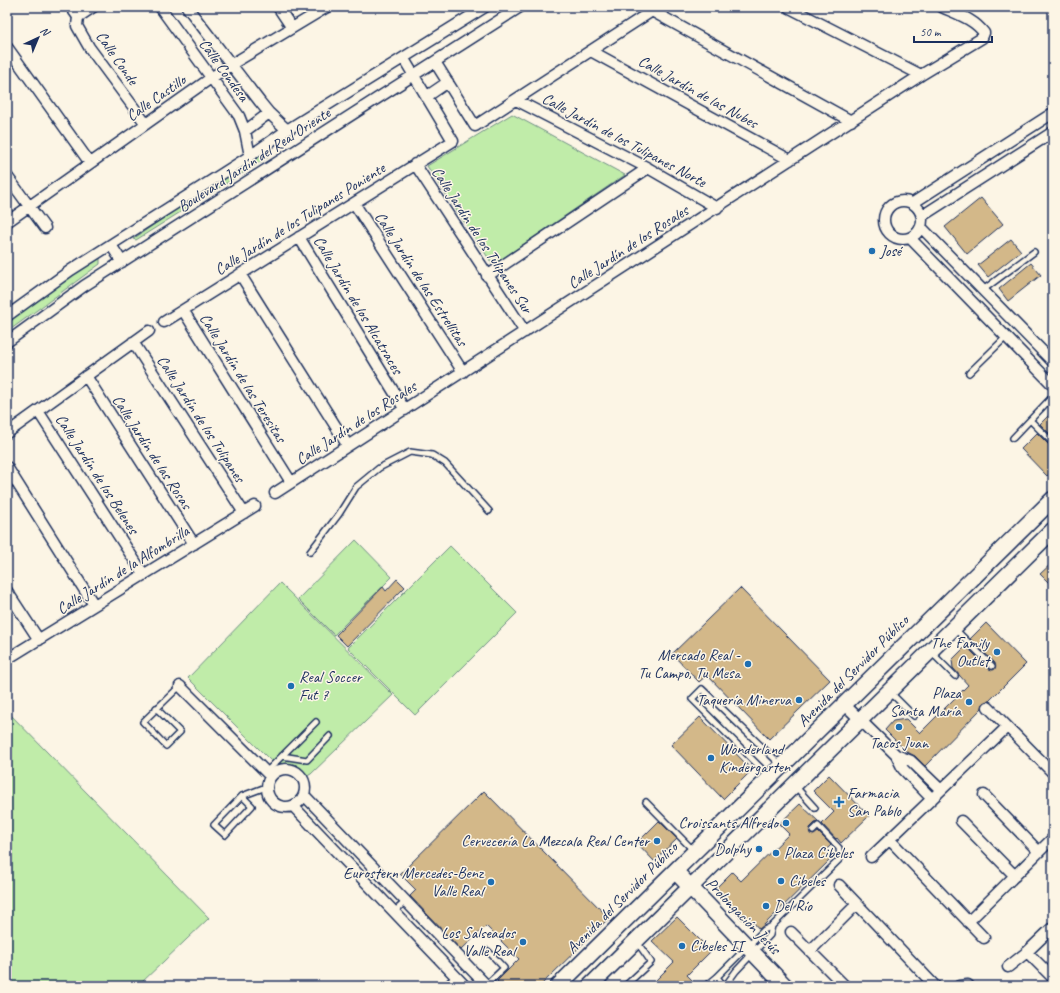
<svg xmlns="http://www.w3.org/2000/svg" width="1060" height="993" font-family="Caveat,sans-serif">
	<style>
		.green { fill: #c0eca9; stroke: #6e8e84 }
		.building { fill: #d3b889; stroke: #1b2f5e }
		.lines { fill: none; stroke-linecap: round; stroke-linejoin: round }
		.lane-casing { stroke: #1b2f5e; stroke-width: 8 }
		.street-casing { stroke: #1b2f5e; stroke-width: 13 }
		.secondary-casing { stroke: #1b2f5e; stroke-width: 18 }
		.lane { stroke: #fcf5e5; stroke-width: 5 }
		.street { stroke: #fcf5e5; stroke-width: 10 }
		.secondary { stroke: #fcf5e5; stroke-width: 15 }
		.poi-dot { fill: #1f6fb2; stroke: #fcf5e5; stroke-width: 1.5 }
		.labels { text-anchor: middle; dominant-baseline: central; stroke-width: 3; stroke-linejoin: round; paint-order: stroke }
		.street-label { font-size: 16px; fill: #1b2f5e; stroke: #fcf5e5 }
		.poi-label { font-size: 16px; fill: #1b2f5e; stroke: #fcf5e5; text-anchor: end }
	</style>
	<rect width="100%" height="100%" fill="#fcf5e5"/>
	<filter id="ink" filterUnits="userSpaceOnUse"><feTurbulence type="fractalNoise" baseFrequency=".025" numOctaves="2"/><feDisplacementMap in="SourceGraphic" scale="8" xChannelSelector="R" yChannelSelector="G"/><feConvolveMatrix kernelMatrix="1 2 1 2 8 2 1 2 1" color-interpolation-filters="sRGB"/></filter>
	<g filter="url(#ink)">
		<path class="green" d="M512,114L625,175L493,265L427,166Z
			M261,151L268,157L136,240L133,239Z
			M94,258H100V264L7,332V322Z
			M356,540L392,577L334,635L298,599Z
			M450,546L517,613L415,715L348,648Z
			M280,583L393,695L311,774L307,776C297,765 292,763 277,767L188,678Z
			M7,711L209,918L141,983L144,986H7Z"/>
		<path class="building" d="M981,198L1003,224L967,254L945,227Z
			M1011,239L1021,251L988,277L978,265Z
			M1031,263L1041,275L1008,301L999,289Z
			M1053,411V437L1040,424Z
			M1037,433L1050,446L1053,447V470L1047,476L1021,449Z
			M1053,562V587L1040,574Z
			M397,579L405,587L347,646L336,635L383,587L386,591Z
			M740,588L830,680L769,739L707,675L699,682L672,654Z
			M986,623L1026,664L989,701L983,703L982,708L925,766L915,756L907,752L885,730L893,721L906,719L920,733L968,685L953,668L952,660L966,646L989,669L993,670L995,669V663L970,639Z
			M700,717L752,770L723,799L671,745Z
			M829,775L869,816L841,843L837,838L836,839L822,824L834,812L813,791Z
			M484,791L609,918L540,986H502L497,981L519,959L486,926L461,950L410,896L416,890L400,874Z
			M800,804L819,822L815,823L810,828V834L814,835L818,832L831,845L825,851L832,858L764,925L759,929L753,922L749,926L729,906L731,905L715,889L732,872L741,881L789,834L779,824Z
			M659,821L677,839L654,861L637,843Z
			M677,917L711,951L687,975L698,986H650L674,962L652,941Z"/>
		<g class="lines">
			<defs>
				<path id="lane" d="M983,290L1034,252
					M969,373L1006,337
					M1030,420L1053,443
					M1013,438L1053,396
					M310,552L339,514L356,487L379,468L410,452L432,455L445,463L489,511
					M955,629L992,666
					M931,652L955,676
					M890,692L914,716
					M156,708L180,732L166,746L143,722L180,686
					M282,756L307,760L330,736
					M266,772L316,722
					M769,776L692,699L702,689L781,765
					M795,786L815,808
					M242,796L252,806L225,835L214,825L242,796L266,787
					M646,802L694,851
					M394,912L406,901
					M717,977L724,986
					M486,985L504,968L488,951
					M445,986L456,976
					M625,986L651,962L637,942
					M706,986L717,977L764,930L772,926L840,859L839,848L818,826L813,831
					M725,986L736,971L770,935L772,926"/>
				<path id="street" d="M71,7L78,17L77,26L89,47L146,124
					M160,7L239,116L245,131L250,156
					M187,7L260,102L269,113L287,130
					M278,7L292,28
					M788,7L921,75
					M652,11L851,121
					M78,17L93,7
					M7,47L90,163
					M591,51L790,160
					M435,62L475,126L658,7
					M426,97L448,82
					M516,100L648,168L717,208
					M245,131L269,113
					M415,164L525,332
					M7,176L45,228
					M884 220a19 19 0 1 1 38 0a19 19 0 1 1-38 0Z
					M354,203L463,372
					M913,203L1053,113
					M922,216L1053,132
					M7,222L211,78L232,64L327,7
					M921,227L1053,362
					M299,237L405,410
					M910,238L1053,385
					M111,245L122,262
					M240,274L348,446
					M487,276L648,168
					M183,310L291,482
					M7,316L71,270L250,156L287,130L485,7
					M164,322L453,141L404,59
					M7,342L84,286L520,7
					M133,342L244,513
					M86,376L194,544
					M38,411L144,575
					M7,433L149,331
					M7,467L94,605
					M275,493L921,75L982,38L984,33C974,19 957,14 942,7
					M7,591L39,640
					M7,659L255,506
					M180,686L270,776
					M844,704L896,755L903,769L932,799
					M988,707L1053,773
					M896,755L911,761L941,790
					M267 788a19 19 0 1 1 38 0a19 19 0 1 1-38 0Z
					M304,795L487,986
					M984,795L1039,852
					M293,806L465,986
					M961,821L1015,876
					M890,840L984,938
					M871,857L1007,727
					M839,885L935,986
					M968,922L1053,838
					M791,932L810,951
					M1027,952L1053,978
					M1008,967L1027,952L1053,927
					M845,986L810,951L857,904
					M959,986L968,985L969,986"/>
				<path id="secondary" d="M675,871L785,986
					M558,986L1053,499
					M590,986L1053,530"/>
			</defs>
			<use href="#lane" class="lane-casing"/>
			<use href="#street" class="street-casing"/>
			<use href="#secondary" class="secondary-casing"/>
			<use href="#lane" class="lane"/>
			<use href="#street" class="street"/>
			<use href="#secondary" class="secondary"/>
		</g>
	</g>
	<g class="poi-dot">
		<circle cx="872" cy="251" r="4"/>
		<circle cx="997" cy="652" r="4"/>
		<circle cx="748" cy="664" r="4"/>
		<circle cx="291" cy="686" r="4"/>
		<circle cx="799" cy="700" r="4"/>
		<circle cx="969" cy="702" r="4"/>
		<circle cx="899" cy="727" r="4"/>
		<circle cx="711" cy="758" r="4"/>
		<path d="M837 796h4v4h4v4h-4v4h-4v-4h-4v-4h4z"/>
		<circle cx="786" cy="823" r="4"/>
		<circle cx="657" cy="841" r="4"/>
		<circle cx="759" cy="849" r="4"/>
		<circle cx="776" cy="853" r="4"/>
		<circle cx="781" cy="881" r="4"/>
		<circle cx="491" cy="882" r="4"/>
		<circle cx="766" cy="906" r="4"/>
		<circle cx="523" cy="942" r="4"/>
		<circle cx="682" cy="946" r="4"/>
	</g>
	<g class="labels">
		<g class="street-label">
			<text transform="translate(117 58) rotate(55)">Calle Conde</text>
			<text transform="translate(224 70) rotate(54)">Calle Condesa</text>
			<text transform="translate(698 92) rotate(29)">Calle Jardín de las Nubes</text>
			<text transform="translate(156 98) rotate(-35)">Calle Castillo</text>
			<text transform="translate(624 140) rotate(28)">Calle Jardín de los Tulipanes Norte</text>
			<text transform="translate(254 160) rotate(-33)">Boulevard Jardín del Real Oriente</text>
			<text transform="translate(300 219) rotate(-32)">Calle Jardín de los Tulipanes Poniente</text>
			<text transform="translate(482 240) rotate(57)">Calle Jardín de los Tulipanes Sur</text>
			<text transform="translate(628 247) rotate(-33)">Calle Jardín de los Rosales</text>
			<text transform="translate(421 279) rotate(57)">Calle Jardín de las Estrellitas</text>
			<text transform="translate(358 305) rotate(59)">Calle Jardín de los Alcatraces</text>
			<text transform="translate(243 378) rotate(58)">Calle Jardín de las Teresitas</text>
			<text transform="translate(201 419) rotate(57)">Calle Jardín de los Tulipanes</text>
			<text transform="translate(356 423) rotate(-33)">Calle Jardín de los Rosales</text>
			<text transform="translate(152 452) rotate(57)">Calle Jardín de las Rosas</text>
			<text transform="translate(97 474) rotate(57)">Calle Jardín de los Belenes</text>
			<text transform="translate(123 570) rotate(-32)">Calle Jardín de la Alfombrilla</text>
			<text transform="translate(853 671) rotate(-45)">Avenida del Servidor Público</text>
			<text transform="translate(622 898) rotate(-45)">Avenida del Servidor Público</text>
			<text transform="translate(743 916) rotate(46)">Prolongación Jesús</text>
		</g>
		<g class="poi-label">
			<text x="880" y="251" text-anchor="start">José</text>
			<text x="989" y="643">The Family<tspan x="989" dy="18">Outlet</tspan></text>
			<text x="740" y="655">Mercado Real -<tspan x="740" dy="18">Tu Campo, Tu Mesa</tspan></text>
			<text x="299" y="677" text-anchor="start">Real Soccer<tspan x="299" dy="18">Fut 7</tspan></text>
			<text x="961" y="693">Plaza<tspan x="961" dy="18">Santa María</tspan></text>
			<text x="791" y="700">Taquería Minerva</text>
			<text x="899" y="743" text-anchor="middle">Tacos Juan</text>
			<text x="719" y="749" text-anchor="start">Wonderland<tspan x="719" dy="18">Kindergarten</tspan></text>
			<text x="847" y="793" text-anchor="start">Farmacia<tspan x="847" dy="18">San Pablo</tspan></text>
			<text x="778" y="823">Croissants Alfredo</text>
			<text x="649" y="841">Cervecería La Mezcala Real Center</text>
			<text x="751" y="849">Dolphy</text>
			<text x="784" y="853" text-anchor="start">Plaza Cibeles</text>
			<text x="483" y="873">Eurostern Mercedes-Benz<tspan x="483" dy="18">Valle Real</tspan></text>
			<text x="789" y="881" text-anchor="start">Cibeles</text>
			<text x="774" y="906" text-anchor="start">Del Río</text>
			<text x="515" y="933">Los Salseados<tspan x="515" dy="18">Valle Real</tspan></text>
			<text x="690" y="946" text-anchor="start">Cibeles II</text>
		</g>
	</g>
	<rect width="1060" height="993" fill="none" stroke="#fcf5e5" stroke-width="24"/>
	<rect x="12" y="12" width="1036" height="969" fill="none" stroke="#1b2f5e" stroke-width="1.5" filter="url(#ink)"/>
	<g transform="translate(38 38) rotate(44)" stroke="#fcf5e5" stroke-width="3" paint-order="stroke">
	<path d="M0-3L7 15L0 10L-7 15Z" fill="#1b2f5e"/>
	<text y="-6" font-size="11" font-weight="bold" text-anchor="middle" fill="#1b2f5e">N</text>
	</g>
	<path d="M914 36v6h78v-6" fill="none" stroke="#1b2f5e" stroke-width="2"/>
	<text x="920" y="36" font-size="12" fill="#1b2f5e" stroke="#fcf5e5" stroke-width="3" paint-order="stroke">50 m</text>
</svg>
